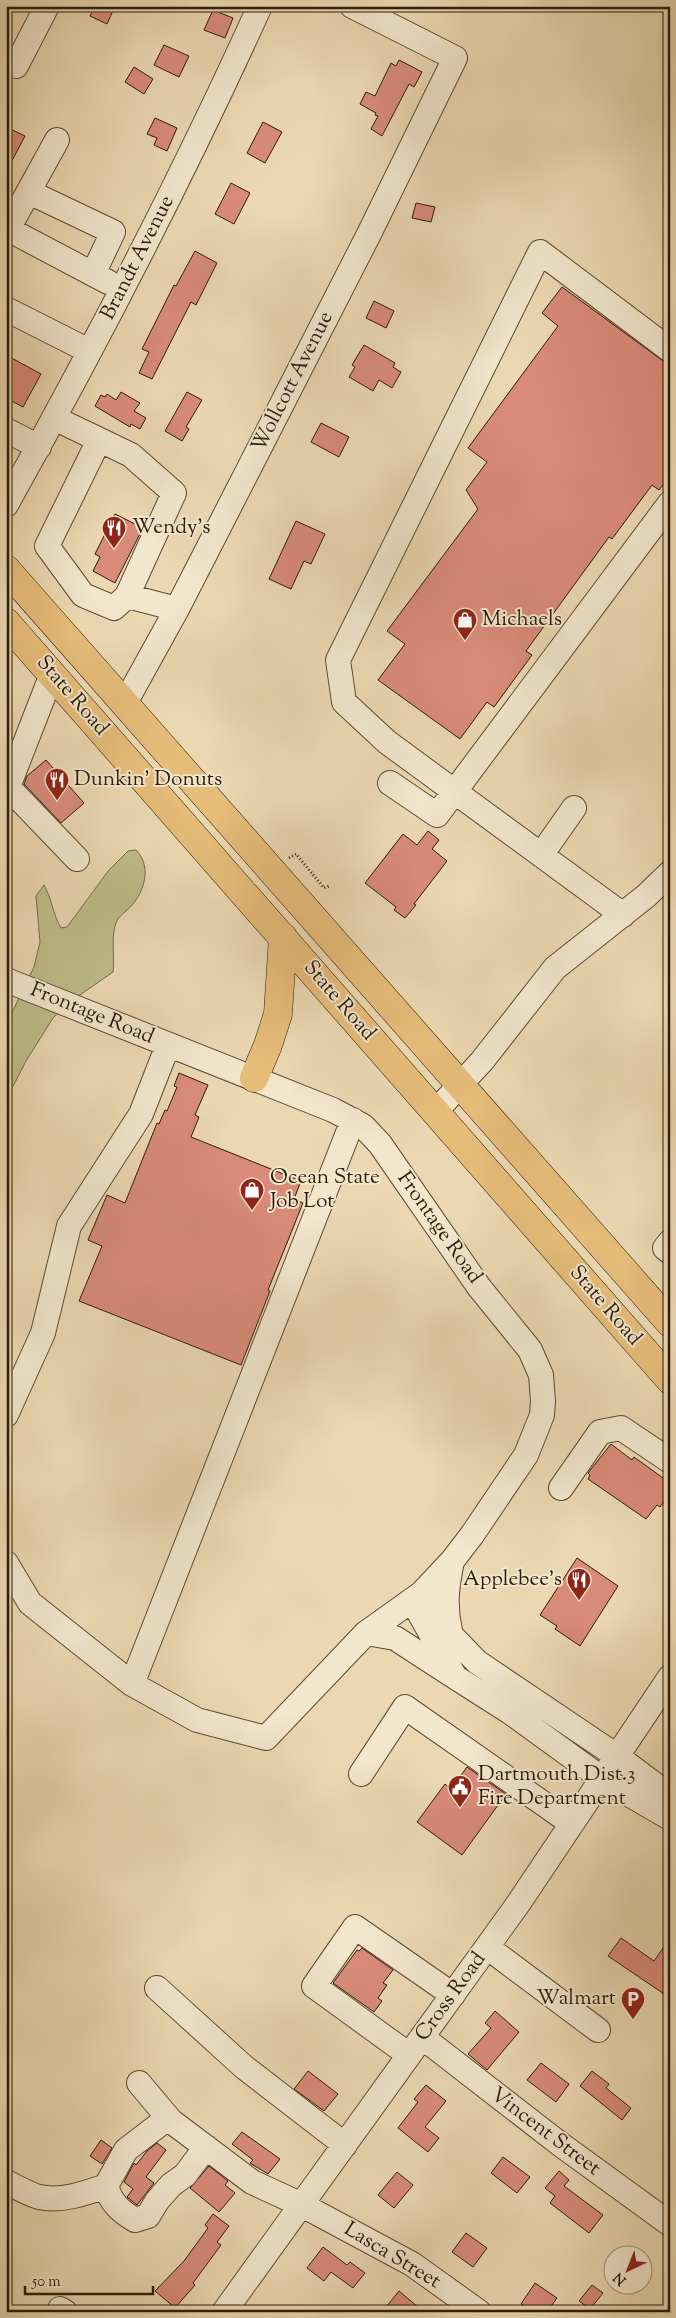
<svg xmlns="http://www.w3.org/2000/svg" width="676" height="2318" font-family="'Sorts Mill Goudy',serif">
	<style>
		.green { fill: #bebc88; stroke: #756c49 }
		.building { fill: #d98b7a; stroke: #2c1b0a }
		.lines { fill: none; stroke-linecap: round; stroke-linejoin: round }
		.minor-casing { stroke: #5c4a34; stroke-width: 26 }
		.major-casing { stroke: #2c1b0a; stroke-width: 29 }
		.path { stroke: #2c1b0a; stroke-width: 3; stroke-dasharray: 1 2.5; stroke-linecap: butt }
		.minor { stroke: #f2e6cd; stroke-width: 24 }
		.major { stroke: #e6bc79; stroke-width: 28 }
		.labels { text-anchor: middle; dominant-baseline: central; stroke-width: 4; stroke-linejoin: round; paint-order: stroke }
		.street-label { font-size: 21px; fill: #2c1b0a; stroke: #f2e6cd }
		.poi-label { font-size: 21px; fill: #2c1b0a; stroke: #f2e6cd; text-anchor: start }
	</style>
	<rect width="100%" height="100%" fill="#ebd8b2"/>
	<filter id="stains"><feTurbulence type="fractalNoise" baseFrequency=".004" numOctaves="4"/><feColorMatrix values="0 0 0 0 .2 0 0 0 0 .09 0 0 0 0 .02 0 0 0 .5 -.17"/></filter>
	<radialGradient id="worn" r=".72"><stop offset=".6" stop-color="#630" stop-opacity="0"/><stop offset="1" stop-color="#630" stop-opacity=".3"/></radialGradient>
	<path class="green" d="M136,850C153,867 144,896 126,911C121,916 117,918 115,926C111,941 115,957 113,972L67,1004L53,1018L26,1061L6,1100V1025L34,967L40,942L36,896L44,885C52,899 53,915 61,928L67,927L109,870L128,851Z"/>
	<path class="building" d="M95,6H115L107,24L90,16Z
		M213,10L233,18L225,38L204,30Z
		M164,45L189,56L179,77L154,65Z
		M399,60L422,72L414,87L409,84L382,136L371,129L378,116L375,115L376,113L360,104L366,92L375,96L391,63L396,66Z
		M134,67L153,79L144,94L125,82Z
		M155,118L177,128L167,151L154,145L157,138L147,134Z
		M263,122L282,132L265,163L247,153Z
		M6,127L25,136L6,172Z
		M231,183L250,193L234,224L215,214Z
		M416,203L435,207L431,222L412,218Z
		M195,251L217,263L196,305L191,302L152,379L139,373L149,352L142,349L174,285L176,286Z
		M562,287L670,366V476L659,490L652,485L612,539L609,537L526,651L532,655L494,707L487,702L460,739L378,680L405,644L387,631L478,509L466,490L487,462L468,448L558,326L542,313Z
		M374,301L394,311L386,328L366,318Z
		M364,345L395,363L393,367L401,372L392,388L379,380L373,391L349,377L355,367L352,365Z
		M6,355L41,374L23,407L6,398Z
		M121,392L140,403L134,411L146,418L140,429L131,424L130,427L95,406L101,395L105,397L107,394L116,400Z
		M187,392L202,400L186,427L189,429L182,441L165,431Z
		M321,423L349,437L339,457L311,442Z
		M115,514L143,528L115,583L93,571L100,557L95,554Z
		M296,521L325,534L311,564L304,561L291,589L269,579Z
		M46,760L84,803L61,823L24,784L27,776Z
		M428,831L439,840L432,849L447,861L414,904L416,905L405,918L394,910L396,907L365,883L403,834L417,845Z
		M179,1073L208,1085L195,1115L199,1117L191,1137L301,1181L294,1199L303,1203L268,1290L270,1291L241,1365L79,1301L102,1246L88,1240L107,1195L125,1203L157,1123L159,1124L165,1110L167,1111L177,1087L174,1086Z
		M611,1444L632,1460L634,1457L670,1483V1493L660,1507L657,1505L646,1519L588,1479L590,1475L588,1473Z
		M577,1558L618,1586L580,1646L555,1629L557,1626L540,1615Z
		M467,1767L506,1794L462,1855L417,1822L445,1784L451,1789Z
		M621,1938L654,1961L670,1938V1998L608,1956Z
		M362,1948L393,1970L383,1983L387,1985L378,1998L382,2001L374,2012L333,1983L357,1950L359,1951Z
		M495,2011L519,2032L487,2070L468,2054L491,2028L485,2023Z
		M541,2063L569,2084L556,2102L527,2080Z
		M308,2071L338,2094L324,2111L294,2089Z
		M592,2071L609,2084L606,2088L631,2108L622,2120L580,2086Z
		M426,2085L446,2101L425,2127L439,2138L428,2152L398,2128L418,2102L414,2099Z
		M242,2132L280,2159L268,2174L250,2163L253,2160L232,2144Z
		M101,2140L112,2148L102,2164L90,2156Z
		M157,2143L166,2150L146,2177L154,2183L137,2205L127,2197L133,2189L124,2182L134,2163L136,2165L147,2151Z
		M503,2157L530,2177L517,2193L491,2173Z
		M209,2166L228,2181L225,2185L235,2193L219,2212L190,2188Z
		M559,2171L569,2180L564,2186L603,2215L589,2233L550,2203L555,2196L545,2188Z
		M397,2172L413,2185L394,2208L378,2195Z
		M213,2214L229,2226L217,2242L221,2245L193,2283L195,2285L175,2308L155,2291L184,2261L208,2228L205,2225Z
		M466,2233L487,2248L473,2267L452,2252Z
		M323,2247L347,2265L350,2262L365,2273L353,2288L331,2272L324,2281L307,2268Z
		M535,2283L557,2298L547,2312H532L521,2304Z
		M592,2285L603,2293L590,2309L579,2301Z
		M399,2291L424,2312H382Z"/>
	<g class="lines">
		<defs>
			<path id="minor" d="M16,66L47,6
				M29,192L113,232L93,274
				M6,228L108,282
				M8,229L57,140
				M6,309L89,351
				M54,418L131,455L174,493L127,596L177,609
				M6,430L39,447
				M99,440L47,546L83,595L114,608L127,596
				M6,505C97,342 183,176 260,6
				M52,674L8,787L77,859
				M125,703L177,609L369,234L455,58L352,6
				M390,783L437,815L670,503
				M541,855L574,808
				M623,915L387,742L344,702L338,660L540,252L670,350
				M6,980L333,1110L363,1126L380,1144L479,1287L530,1350L541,1375L543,1401L542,1415L526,1455L472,1535L452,1561L422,1593L366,1633L266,1738L197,1720L132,1684L30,1603L6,1563
				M436,1111L482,1061L555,968L646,896L670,873
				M670,1242L665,1248L670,1252
				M6,1415L43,1333L69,1226L141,1114L168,1045
				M561,1488L600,1432L621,1428L670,1461
				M412,1600L455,1677L510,1712L601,1778L670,1818
				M430,1604L451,1635L477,1662L618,1757L670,1796
				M450,1630C444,1605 447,1585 452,1561
				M366,1633L395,1638L452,1675
				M132,1684L353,1120
				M361,1774L405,1707L571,1823
				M487,1947L598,2030
				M157,1988L244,2067L345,2145
				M422,2037L560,2144L670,2224
				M409,2055L314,1986L355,1927L453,1995
				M139,2083L171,2121L252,2182L302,2205L412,2264L479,2312
				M168,2118L126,2150L106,2186C111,2203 120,2211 135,2220L148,2216L157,2201L171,2185L185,2175L206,2147
				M6,2182C17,2187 28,2194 39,2197C61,2202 86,2193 106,2186
				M60,2309L65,2312
				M224,2312L518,1904L670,1677"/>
			<path id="major" d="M6,569L670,1323
				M6,622L670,1380
				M254,1078L268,1045L278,1014L283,937"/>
		</defs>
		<use href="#minor" class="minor-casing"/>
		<use href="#major" class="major-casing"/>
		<path class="path" d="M289,858L296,854L324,888L329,886"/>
		<use href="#minor" class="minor"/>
		<use href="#major" class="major"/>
	</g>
	<defs>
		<symbol id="restaurant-pin" viewBox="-11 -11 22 30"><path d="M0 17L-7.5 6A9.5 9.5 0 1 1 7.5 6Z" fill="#8f2418" stroke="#f2e6cd"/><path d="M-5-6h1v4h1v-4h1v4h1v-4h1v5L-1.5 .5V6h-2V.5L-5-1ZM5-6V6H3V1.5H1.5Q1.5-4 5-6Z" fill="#fff"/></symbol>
		<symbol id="shop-pin" viewBox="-11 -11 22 30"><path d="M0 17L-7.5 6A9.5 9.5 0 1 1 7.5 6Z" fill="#8f2418" stroke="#f2e6cd"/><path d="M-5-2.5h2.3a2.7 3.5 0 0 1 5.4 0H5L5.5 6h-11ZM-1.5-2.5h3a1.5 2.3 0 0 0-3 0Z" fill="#fff"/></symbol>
		<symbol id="civic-pin" viewBox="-11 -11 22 30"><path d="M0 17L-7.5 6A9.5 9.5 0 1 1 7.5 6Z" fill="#8f2418" stroke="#f2e6cd"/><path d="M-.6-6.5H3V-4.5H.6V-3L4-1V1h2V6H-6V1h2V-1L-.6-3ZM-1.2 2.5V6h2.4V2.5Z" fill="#fff"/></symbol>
		<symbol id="parking-pin" viewBox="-11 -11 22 30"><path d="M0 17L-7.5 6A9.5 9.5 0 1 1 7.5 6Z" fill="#8f2418" stroke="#f2e6cd"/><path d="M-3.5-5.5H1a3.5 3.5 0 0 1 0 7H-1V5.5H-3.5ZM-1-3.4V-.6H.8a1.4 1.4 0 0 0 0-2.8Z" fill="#fff"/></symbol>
	</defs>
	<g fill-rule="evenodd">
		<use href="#restaurant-pin" x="100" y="514" width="28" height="38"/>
		<use href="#shop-pin" x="451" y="606" width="28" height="38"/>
		<use href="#restaurant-pin" x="43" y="766" width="28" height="38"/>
		<use href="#shop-pin" x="238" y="1176" width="28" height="38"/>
		<use href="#restaurant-pin" x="565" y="1566" width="28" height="38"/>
		<use href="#civic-pin" x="446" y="1773" width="28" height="38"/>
		<use href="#parking-pin" x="619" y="1985" width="28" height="38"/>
	</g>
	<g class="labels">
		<g class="street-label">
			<text transform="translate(138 258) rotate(-63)">Brandt Avenue</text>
			<text transform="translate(293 382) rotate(-63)">Wollcott Avenue</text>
			<text transform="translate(72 696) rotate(49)">State Road</text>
			<text transform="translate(339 1001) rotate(49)">State Road</text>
			<text transform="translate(92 1014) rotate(22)">Frontage Road</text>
			<text transform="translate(439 1228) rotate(55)">Frontage Road</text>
			<text transform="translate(605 1306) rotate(49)">State Road</text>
			<text transform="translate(451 1997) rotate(-54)">Cross Road</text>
			<text transform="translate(545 2132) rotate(37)">Vincent Street</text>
			<text transform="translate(392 2256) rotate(31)">Lasca Street</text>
		</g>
		<g class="poi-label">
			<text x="132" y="528">Wendy's</text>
			<text x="482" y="620">Michaels</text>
			<text x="74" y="780">Dunkin' Donuts</text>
			<text x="270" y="1178">Ocean State<tspan x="270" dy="24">Job Lot</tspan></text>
			<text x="562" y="1580" text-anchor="end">Applebee's</text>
			<text x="478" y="1775">Dartmouth Dist.3<tspan x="478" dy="24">Fire Department</tspan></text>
			<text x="616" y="1999" text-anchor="end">Walmart</text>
		</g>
	</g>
	<rect width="676" height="2318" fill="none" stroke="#ebd8b2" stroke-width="25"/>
	<rect x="8" y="8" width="661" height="2303" fill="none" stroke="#2c1b0a" stroke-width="2.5"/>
	<rect x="12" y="12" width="651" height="2293" fill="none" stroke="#2c1b0a"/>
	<g transform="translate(628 2270) rotate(223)"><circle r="24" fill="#f2e6cd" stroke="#a3957f"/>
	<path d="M0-4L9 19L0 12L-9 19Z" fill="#8f2418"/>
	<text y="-8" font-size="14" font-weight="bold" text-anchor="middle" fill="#2c1b0a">N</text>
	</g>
	<path d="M25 2286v8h128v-8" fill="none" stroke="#2c1b0a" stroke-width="2.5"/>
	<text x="32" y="2286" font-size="15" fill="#2c1b0a" stroke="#f2e6cd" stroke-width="4" paint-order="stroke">50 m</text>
	<rect width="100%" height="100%" filter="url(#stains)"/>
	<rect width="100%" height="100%" fill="url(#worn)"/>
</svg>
